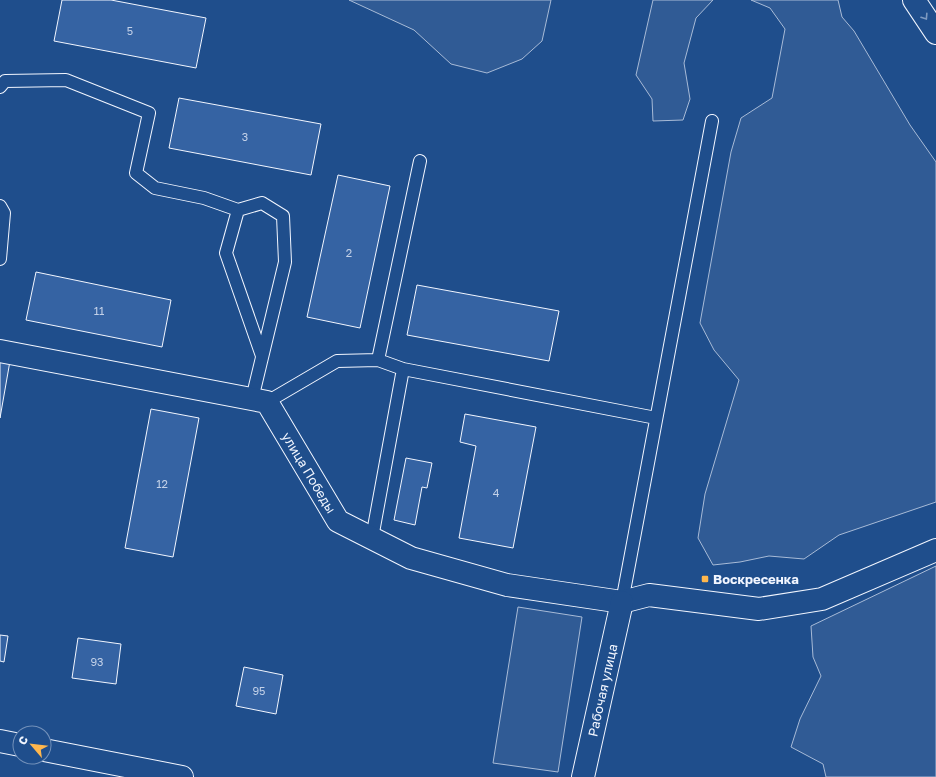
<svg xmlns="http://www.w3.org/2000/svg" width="936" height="777" font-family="'Golos Text',sans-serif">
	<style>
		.built { fill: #305b95; stroke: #a8bbd7 }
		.building { fill: #3563a3; stroke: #f2f6ff }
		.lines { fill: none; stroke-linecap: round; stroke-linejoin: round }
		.service-casing { stroke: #f2f6ff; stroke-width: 14 }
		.minor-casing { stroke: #f2f6ff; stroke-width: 24 }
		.primary-casing { stroke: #f2f6ff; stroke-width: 24 }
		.service { stroke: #1f4e8c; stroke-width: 12 }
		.minor { stroke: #1f4e8c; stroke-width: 22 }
		.primary { stroke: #1f4e8c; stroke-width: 22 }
		.oneway { stroke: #7e9ac0 }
		.poi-dot { fill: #ffb74d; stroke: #1f4e8c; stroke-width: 1.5 }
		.labels { text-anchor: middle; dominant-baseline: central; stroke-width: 3; stroke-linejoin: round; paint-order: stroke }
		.number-label { font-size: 11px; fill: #c3d1e8 }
		.street-label { font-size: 13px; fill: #f2f6ff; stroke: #1f4e8c }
		.poi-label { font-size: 13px; font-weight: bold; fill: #f2f6ff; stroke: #1f4e8c; text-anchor: start }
	</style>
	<rect width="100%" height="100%" fill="#1f4e8c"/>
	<path class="built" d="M349,0H551L542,41L522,59L487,73L451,64L414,30Z
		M653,0H713L696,18L684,63L690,99L683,120L653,121L652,99L636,75Z
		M751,0H838L842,17L854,31L910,125L936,162V502L839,535L804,559L769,556L740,562L713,565L698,538L705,494L739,380L714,350L700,323L731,152L741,118L772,98L785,29L770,8Z
		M936,566V777H826L823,764L791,747L800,719L821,676L813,657L811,626Z
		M518,607L582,617L558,772L493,763Z"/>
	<path class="building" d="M62,0H111L206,18L196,68L54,41Z
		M179,98L321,124L311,175L169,148Z
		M338,175L390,186L360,328L307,317Z
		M36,272L171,300L162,347L26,320Z
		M417,285L559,311L549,361L407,335Z
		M0,359L10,361L0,418Z
		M151,409L199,418L173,557L125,548Z
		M465,414L536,427L513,548L459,538L476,446L460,442Z
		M406,458L432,463L427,488L422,487L415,525L394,520Z
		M0,635L8,636L4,662L0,661Z
		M78,638L121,644L116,684L72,678Z
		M244,667L283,675L276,714L236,706Z"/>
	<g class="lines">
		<defs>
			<path id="service" d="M0,87L5,81L66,80L149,113L136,173L155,188L204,198L238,210
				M420,161L378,360L403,369L656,418
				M0,206L4,213L0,259
				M252,399L285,262L283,216L262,203L238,210L226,253L262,356
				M267,402L337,361L378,360
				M372,538L403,369
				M622,602L712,121"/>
			<g id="minor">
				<path id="s1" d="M0,351L267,402L338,521L411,558L507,585L622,602L649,595L759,609L822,599L936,550"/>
				<path d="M0,741L20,745"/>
				<path d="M44,750L182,777"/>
				<path id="s2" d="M583,777L622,602"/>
			</g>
			<path id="primary" d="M914,0L936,33"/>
		</defs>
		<use href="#service" class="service-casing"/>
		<use href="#minor" class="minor-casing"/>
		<use href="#primary" class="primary-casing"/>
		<use href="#service" class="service"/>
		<use href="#minor" class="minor"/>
		<use href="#primary" class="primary"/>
	</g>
	<defs><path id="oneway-chevron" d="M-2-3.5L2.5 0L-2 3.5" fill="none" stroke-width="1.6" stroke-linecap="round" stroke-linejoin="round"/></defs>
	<use class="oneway" href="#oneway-chevron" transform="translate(925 17) rotate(57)"/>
	<rect class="poi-dot" x="701" y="575" width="8" height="8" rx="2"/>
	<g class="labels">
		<g class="number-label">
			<text x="130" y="30">5</text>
			<text x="245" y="136">3</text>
			<text x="349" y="252">2</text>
			<text x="99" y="310">11</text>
			<text x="162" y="483">12</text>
			<text x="496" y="492">4</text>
			<text x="97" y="661">93</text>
			<text x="259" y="690">95</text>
		</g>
		<g class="street-label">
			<text stroke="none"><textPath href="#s1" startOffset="354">улица Победы</textPath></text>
			<text stroke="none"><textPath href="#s2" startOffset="89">Рабочая улица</textPath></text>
		</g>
		<g class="poi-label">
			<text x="713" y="579">Воскресенка</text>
		</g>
	</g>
	<g transform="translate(32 745) rotate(298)"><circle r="19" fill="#1f4e8c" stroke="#7391ba"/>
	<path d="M0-3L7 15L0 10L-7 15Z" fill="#ffb74d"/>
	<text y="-6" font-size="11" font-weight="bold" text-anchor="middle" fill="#f2f6ff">С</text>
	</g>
</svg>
